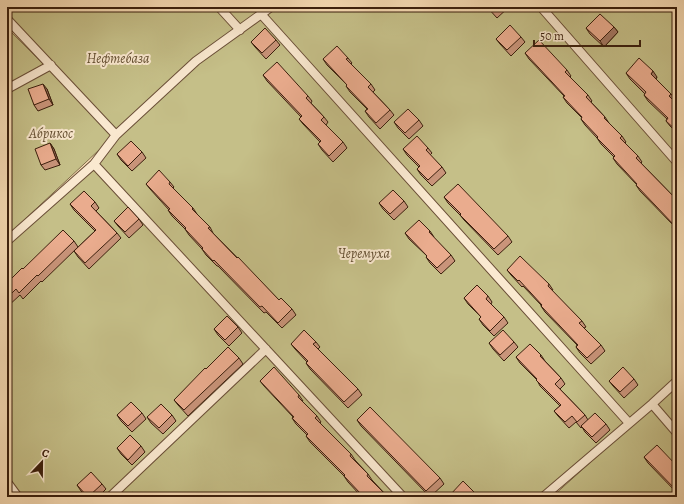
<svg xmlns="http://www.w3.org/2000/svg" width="684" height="504" font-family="Alegreya,serif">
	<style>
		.green { fill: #c5bf88; stroke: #806f4a }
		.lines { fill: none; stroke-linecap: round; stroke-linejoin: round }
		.lane-casing { stroke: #6a4e37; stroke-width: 10 }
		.lane { stroke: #fae9d0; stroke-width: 8 }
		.wall { fill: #c9947a; stroke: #3b1f0d }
		.shaded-wall { fill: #a47863; stroke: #3b1f0d }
		.building { fill: #eaac8e; stroke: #3b1f0d }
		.labels { text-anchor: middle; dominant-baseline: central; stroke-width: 4; stroke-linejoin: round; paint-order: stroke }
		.park-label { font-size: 14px; font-style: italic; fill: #644f32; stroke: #fae9d0 }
	</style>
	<rect width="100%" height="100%" fill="#f8ddb6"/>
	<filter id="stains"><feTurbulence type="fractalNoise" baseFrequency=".005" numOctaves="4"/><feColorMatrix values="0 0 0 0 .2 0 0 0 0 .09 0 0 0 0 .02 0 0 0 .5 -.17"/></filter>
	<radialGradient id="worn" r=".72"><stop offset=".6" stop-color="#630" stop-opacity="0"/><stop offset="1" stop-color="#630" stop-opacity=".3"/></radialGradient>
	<path class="green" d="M7,7H267L116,131L7,13Z
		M272,7H541L677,162V381L543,497H18L7,482V241L94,164L116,135L196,61Z
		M547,7H677V157Z
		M7,28L115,135L7,236Z
		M677,384V497H552Z"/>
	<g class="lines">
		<defs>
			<path id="lane" d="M219,7L240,30
				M271,7L196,61L116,135L94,164L403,497
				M541,7L677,162
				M261,14L629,423
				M7,19L116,135
				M7,89L51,65
				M7,241L94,164
				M652,404L677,433
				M7,482L18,497
				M110,497L266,349
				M543,497L652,404L677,381"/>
		</defs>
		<use href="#lane" class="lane-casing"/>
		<use href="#lane" class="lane"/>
	</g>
	<path class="wall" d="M487,7H509L497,18Z
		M614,27L618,32L604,47L590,34L586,28Z
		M521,37L525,42L511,56L500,44L496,39Z
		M276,40L280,45L266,59L255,47L251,42Z
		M525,53L567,70L571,76L570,77L588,95L592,101L591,102L605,117L609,123L622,136L626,142L625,143L638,156L642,162L641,163L677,200V233L672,227L674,226L640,191L636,185H637L617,164L613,158L614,157L601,144L597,138L585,125L581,119L582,118L567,103L563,97L564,96L529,59Z
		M348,58L352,63L351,64L371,84L375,90L373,92L390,110L394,115L380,129L369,117L365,111L367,109L350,92L346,86L347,85L327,65L323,59Z
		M626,73L657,77L656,79L671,94L675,99L674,101L677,104V133L670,126L666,121L667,119L648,101L644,95L645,94L630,79Z
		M263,75L308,96L312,101L311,103L324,117L328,122L326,125L343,142L347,148L333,162L322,150L318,144L320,142L303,124L299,119L301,117L267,81Z
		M47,89L53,105L38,111L34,105Z
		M419,120L423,126L409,139L398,128L394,122Z
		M50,143L54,149L60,165L45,170L41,165Z
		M428,148L432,153L430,155L442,167L446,173L432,186L421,175L417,169L419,167L407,155L403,149Z
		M142,152L146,158L132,171L121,160L117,154Z
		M170,182L174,187L173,188L193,208L197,214L210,227L213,233L279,300L292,309L296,315L282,328L266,312L264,313L218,266H217L206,255L202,249L189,235L185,229L172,216L168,210H169L150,189L146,184Z
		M444,197L508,236L512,242L498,255L464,220L460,215L448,203Z
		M404,201L408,207L394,220L383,209L379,203Z
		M95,202L99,208L96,211L117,233L121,238L89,269L78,257L74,251L95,231L74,210L70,204Z
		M139,219L143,225L129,238L118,226L114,221Z
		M430,231L434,237H433L451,255L455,261L441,274L430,263L426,257L427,256L409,239L405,233Z
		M74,241L78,247L42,282L41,281L23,299L20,295L7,307V283L23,269Z
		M507,270L549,284L553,290L552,291L582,321L586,327L584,328L601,345L605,351L591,364L580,353L576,347L577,345L545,312L541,306V305L523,286L522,287L511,275Z
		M488,296L492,302L491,304L504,317L508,323L494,336L483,325L479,319L481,317L468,304L464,298Z
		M238,327L242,333L229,346L218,335L214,329Z
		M316,342L320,347L318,349L358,389L362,395L348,408L310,369L306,363L307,362L295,349L291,344Z
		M514,342L518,347L504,361L493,349L489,343Z
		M541,355L545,361L561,378L565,384L560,389L585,415L588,420L606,424L610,430L596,443L585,432L582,427L581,428L576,422L569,428L558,416L554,411L560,406L540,386L537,380L520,363L516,357Z
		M239,358L243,364L188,416L178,405L174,400L206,369Z
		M634,379L638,385L624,398L613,386L609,381Z
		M260,381L299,395L303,401H302L317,416L321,422L320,423L351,454L355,460L368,474L372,480L388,497H361L360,495L348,482L344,476L310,442L306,436L307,435L296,424L292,418L293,417L264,386Z
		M142,413L146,419L132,432L121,421L117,415Z
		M172,415L176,421L163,434L151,423L147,417Z
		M357,420L440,478L444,484L430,497L361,426Z
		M141,446L145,452L132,465L121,454L117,448Z
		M644,457L677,466V493L648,463Z
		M102,484L106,489L98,497H87L81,491L77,485Z
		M475,493L478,497H451L450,495Z"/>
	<path class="shaded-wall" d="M614,27L618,32L604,47L600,41Z
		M653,71L657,77L655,80L651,74Z
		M43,84L47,89L53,105L49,99Z
		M671,94L675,99L673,102L669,96Z
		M50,143L54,149L60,165L56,159Z"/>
	<path class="building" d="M488,7H499L493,12Z
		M600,14L614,27L600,41L586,28Z
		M510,25L521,37L507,50L496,39Z
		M265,28L276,40L262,53L251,42Z
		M539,40L567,70L565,72L588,95L586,97L605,117L604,118L622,136L620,138L638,156L636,158L677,200V232L672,227L674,225L636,185L637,184L613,158L615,156L597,138L598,137L581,119L582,117L563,97L565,96L525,53Z
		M337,46L348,58L346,59L371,84L368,87L390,110L376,123L365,111L368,109L346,86L347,85L323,59Z
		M639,58L653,71L651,74L671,94L669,96L677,104V131L666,121L668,118L644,95L646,92L626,73Z
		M277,62L308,96L306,98L324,117L321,120L343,142L329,156L318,144L321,141L299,119L302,116L263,75Z
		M43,84L49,99L34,105L28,89Z
		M408,109L419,120L405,133L394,122Z
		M417,136L428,148L426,150L442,167L428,180L417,169L420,166L403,149Z
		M131,141L142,152L128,166L117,154Z
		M50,143L56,159L41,165L35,149Z
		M159,170L170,182L169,184L193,208L192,209L210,227L208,228L237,258L238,257L279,300L281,298L292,309L278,323L262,306L260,307L214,260L213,261L202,249L203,248L185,229L186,228L168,210L170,209L146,184Z
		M458,184L508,236L494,249L460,215L461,214L444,197Z
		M393,190L404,201L390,214L379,203Z
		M84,191L95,202L91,206L117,233L85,263L74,251L96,230L70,204Z
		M128,207L139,219L125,232L114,221Z
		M419,220L430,231L429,232L451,255L437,268L426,257L427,256L405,233Z
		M63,230L74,241L38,276L37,275L19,293L16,289L7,298V283L22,268L23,269Z
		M520,256L549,284L548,286L582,321L579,323L601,345L587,358L576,347L578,345L541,306L542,305L519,280L518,281L507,270Z
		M477,285L488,296L486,299L504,317L490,331L479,319L481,317L464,298Z
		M227,316L238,327L225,340L214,329Z
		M304,330L316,342L313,344L358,389L344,402L306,363L308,361L291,344Z
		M503,330L514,342L500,355L489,343Z
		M530,344L541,355L540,356L561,378L555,384L585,415L577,422L572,416L565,422L554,411L561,405L536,380L537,379L516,357Z
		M228,347L239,358L184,410L174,400L205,368L206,369Z
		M274,367L299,395L298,397L317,416L315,418L351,454L350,456L368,474L367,476L388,497H362L360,495L361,494L344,476L345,475L306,436L308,434L292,418L294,417L260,381Z
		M623,367L634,379L620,392L609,381Z
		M131,402L142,413L128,426L117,415Z
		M161,404L172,415L159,428L147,417Z
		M370,407L440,478L426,491L357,420Z
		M595,413L606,424L592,437L581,426Z
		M130,435L141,446L128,460L117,448Z
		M657,445L677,466V491L644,457Z
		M91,472L102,484L88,497L77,485Z
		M463,481L475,493L470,497H452L450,495Z
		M133,492L138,497H127Z"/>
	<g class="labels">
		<g class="park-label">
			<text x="118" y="58">Нефтебаза</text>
			<text x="51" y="133">Абрикос</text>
			<text x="364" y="253">Черемуха</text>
		</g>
	</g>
	<rect width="684" height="504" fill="none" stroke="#f8ddb6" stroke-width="24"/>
	<rect x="8" y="8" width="668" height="488" fill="none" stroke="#3b1f0d" stroke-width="2"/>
	<rect x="12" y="12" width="660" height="480" fill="none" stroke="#3b1f0d"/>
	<g transform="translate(42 462) rotate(22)" stroke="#fae9d0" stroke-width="3" paint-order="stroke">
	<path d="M0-3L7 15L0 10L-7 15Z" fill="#3b1f0d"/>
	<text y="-6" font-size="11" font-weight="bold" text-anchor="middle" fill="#3b1f0d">С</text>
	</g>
	<path d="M534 40v6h106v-6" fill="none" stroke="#3b1f0d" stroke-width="2"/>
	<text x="540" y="40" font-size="12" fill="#3b1f0d" stroke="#fae9d0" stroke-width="3" paint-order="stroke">50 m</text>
	<rect width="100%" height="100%" filter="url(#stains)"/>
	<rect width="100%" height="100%" fill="url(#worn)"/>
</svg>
